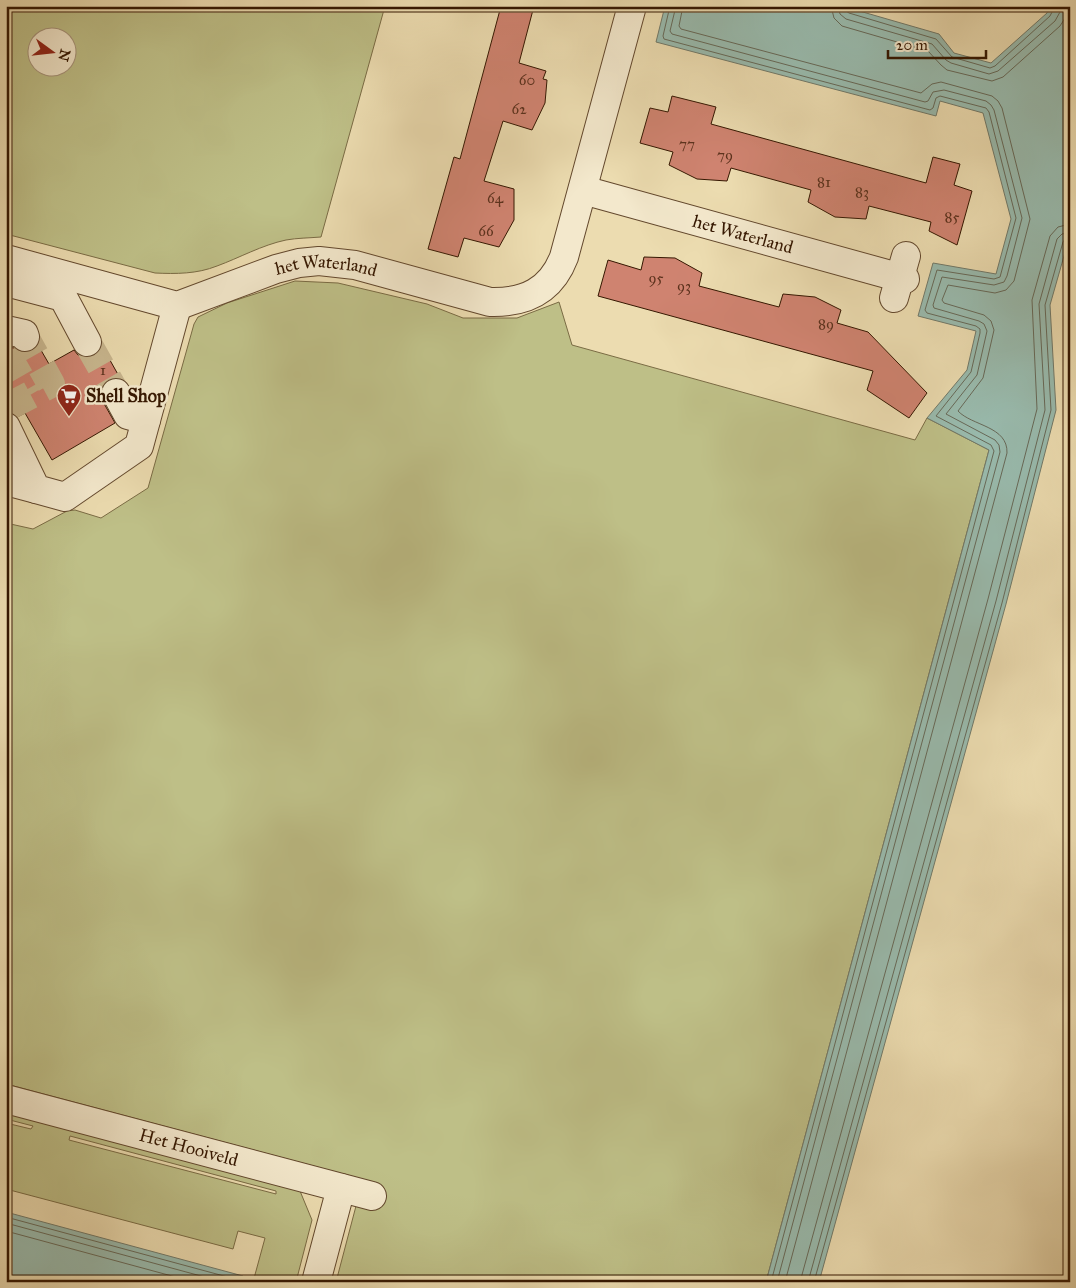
<svg xmlns="http://www.w3.org/2000/svg" width="1076" height="1288" font-family="'IM FELL Great Primer',serif">
	<style>
		.green { fill: #bebf87; stroke: #7a6b44; fill-rule: evenodd }
		.water { fill: #99bbae; stroke: #717969 }
		.lines { fill: none; stroke-linecap: round; stroke-linejoin: round }
		.shore { stroke: #676958; stroke-width: 1 }
		.building { fill: #cf8370; stroke: #351701 }
		.minor-tunnel { stroke: #c7b58d; stroke-width: 28; stroke-dasharray: 28 14; stroke-linecap: butt }
		.minor-casing { stroke: #63482d; stroke-width: 30 }
		.minor { stroke: #f3e8cc; stroke-width: 28 }
		.labels { text-anchor: middle; dominant-baseline: central; stroke-width: 5; stroke-linejoin: round; paint-order: stroke }
		.number-label { font-size: 15px; fill: #5c321d }
		.street-label { font-size: 18px; fill: #351701; stroke: #f3e8cc }
		.poi-label { font-size: 18px; font-weight: bold; fill: #351701; stroke: #f3e8cc; text-anchor: start }
	</style>
	<rect width="100%" height="100%" fill="#ecdcb0"/>
	<filter id="stains"><feTurbulence type="fractalNoise" baseFrequency=".004" numOctaves="4"/><feColorMatrix values="0 0 0 0 .2 0 0 0 0 .09 0 0 0 0 .02 0 0 0 .5 -.17"/></filter>
	<radialGradient id="worn" r=".72"><stop offset=".6" stop-color="#630" stop-opacity="0"/><stop offset="1" stop-color="#630" stop-opacity=".3"/></radialGradient>
	<path class="green" d="M6,6H385L321,237C309,238 297,238 286,240C262,245 239,258 217,266C197,274 176,274 155,273L6,234ZM38,38H68V68H38Z
		M295,281L338,283L427,304L463,318H517L559,302L572,345L915,440L927,418L989,450L766,1282H336L356,1206L370,1208L377,1183L6,1084V523L33,529L67,511L75,510L101,518L148,488L194,324L198,317L227,303Z
		M6,1113L300,1191L312,1220L296,1282H253L265,1238L238,1231L233,1249L6,1189V1123L31,1129L33,1126L6,1119ZM70,1136L276,1191V1194L69,1140Z"/>
	<path class="water" d="M665,6H842L939,34L954,53L991,63L1047,13L1051,6H1070V235L1050,305L1056,410L1006,604L819,1282H766L989,450L927,418L967,370L976,331L918,316L933,263L996,274L1011,219L983,113L940,101L936,116L656,42Z
		M6,1212L243,1276L241,1282H6Z"/>
	<g class="lines">
		<path class="shore" d="M670,6L663,36L664,39L930,110L933,108L936,98L940,96L986,108L989,112L1016,218L1000,277L994,279L937,270L925,310L927,313L976,326L980,329V333L971,372L936,416L991,445L994,451L771,1282
			M676,6L670,31L672,34L925,102L928,101L933,92L944,90L986,101L991,105L994,110L1022,218L1007,276L1004,282L994,285L942,277L933,305L934,308L979,321L984,324L987,331L977,375L946,414L995,440L999,445L1000,452L777,1282
			M683,6L679,26L681,29L921,93L932,84L941,82L992,96L998,101L1002,108L1030,219L1014,281L1006,290L995,293L948,285L942,300L944,303L984,315L991,321L994,330L983,378L958,411C972,426 1008,426 1007,453L785,1282
			M831,6L834,18L842,26L928,51L941,65L947,70L992,81L1003,77L1060,26L1067,15L1068,6
			M838,6L840,14L846,19L932,44L946,60L951,63L989,74L998,71L1055,21L1060,12L1061,6
			M845,6L846,11L849,13L936,39L952,57L990,68L995,66L1050,16L1055,6
			M6,1217L235,1279L237,1282
			M6,1223L223,1282
			M6,1231L194,1282
			M800,1282L988,599L1037,409L1032,300L1050,236L1058,227L1070,224
			M808,1282L996,601L1045,410L1039,304L1057,239L1062,234L1070,232
			M814,1282L1002,603L1051,410L1045,305L1063,242L1065,239L1070,238"/>
	</g>
	<path class="building" d="M501,6H534L519,63L546,71L543,79L547,80L545,103L532,130L503,121L484,181L514,189V220L499,247L464,238L458,257L428,249L454,157L460,159Z
		M672,96L716,107L711,124L926,183L933,157L960,164L954,185L972,191L957,245L929,231L931,222L869,206L866,219L835,217L808,202L811,190L731,168L727,181L697,179L669,165L673,152L640,143L650,108L668,112Z
		M644,257L675,258L702,273L699,286L779,307L783,294L815,297L841,310L837,323L868,332L927,393L909,418L867,390L873,371L598,296L608,260L641,270Z
		M38,345L49,364L74,350L78,355L86,358L94,356L100,351L102,346L120,378L116,377L108,380L102,385L100,392L102,400L115,423L52,460L25,413L17,417L14,414L6,412V348L8,347L14,348L22,352H29Z"/>
	<g class="lines">
		<path class="minor-tunnel" d="M87,342L116,393
			M6,353L30,395
			M6,408L51,384L25,337"/>
		<defs>
			<g id="minor">
				<path id="s1" d="M583,190L905,279"/>
				<path id="s2" d="M6,259L177,306L276,269L299,263L319,261L355,265L490,302C525,303 551,291 564,257L632,6"/>
				<path d="M6,282L63,297L87,342"/>
				<path d="M894,298L906,256"/>
				<path d="M6,330L24,334L25,337"/>
				<path d="M116,393L128,415L146,420"/>
				<path d="M6,427L36,489L65,497L139,446L177,306"/>
				<path d="M6,481L36,489"/>
				<path id="s3" d="M6,1099L372,1196"/>
				<path d="M316,1282L341,1188"/>
			</g>
		</defs>
		<use href="#minor" class="minor-casing"/>
		<use href="#minor" class="minor"/>
	</g>
	<defs>
		<symbol id="supermarket-pin" viewBox="-11 -11 22 30"><path d="M0 17L-7.5 6A9.5 9.5 0 1 1 7.5 6Z" fill="#8f2418" stroke="#f3e8cc"/><path d="M-6-5.5h2.5l.6 2H6L4.5 2H-2.5L-4.4-4H-6ZM-1.5 3.2a1.3 1.3 0 1 0 .1 0ZM3 3.2a1.3 1.3 0 1 0 .1 0Z" fill="#fff"/></symbol>
	</defs>
	<g fill-rule="evenodd">
		<use href="#supermarket-pin" x="55" y="382" width="28" height="38"/>
	</g>
	<g class="labels">
		<g class="number-label">
			<text x="527" y="80">60</text>
			<text x="519" y="109">62</text>
			<text x="687" y="144">77</text>
			<text x="725" y="155">79</text>
			<text x="824" y="182">81</text>
			<text x="862" y="192">83</text>
			<text x="495" y="198">64</text>
			<text x="952" y="217">85</text>
			<text x="486" y="231">66</text>
			<text x="656" y="278">95</text>
			<text x="684" y="286">93</text>
			<text x="826" y="324">89</text>
			<text x="103" y="370">1</text>
		</g>
		<g class="street-label">
			<text stroke="none"><textPath href="#s1" startOffset="166">het Waterland</textPath></text>
			<text stroke="none"><textPath href="#s2" startOffset="334">het Waterland</textPath></text>
			<text stroke="none"><textPath href="#s3" startOffset="189">Het Hooiveld</textPath></text>
		</g>
		<g class="poi-label">
			<text x="86" y="396">Shell Shop</text>
		</g>
	</g>
	<rect width="1076" height="1288" fill="none" stroke="#ecdcb0" stroke-width="25"/>
	<rect x="8" y="8" width="1061" height="1273" fill="none" stroke="#351701" stroke-width="2.5"/>
	<rect x="12" y="12" width="1051" height="1263" fill="none" stroke="#351701"/>
	<g transform="translate(52 52) rotate(105)"><circle r="24" fill="#f3e8cc" stroke="#a7947b"/>
	<path d="M0-4L9 19L0 12L-9 19Z" fill="#8f2418"/>
	<text y="-8" font-size="14" font-weight="bold" text-anchor="middle" fill="#351701">N</text>
	</g>
	<path d="M888 50v8h98v-8" fill="none" stroke="#351701" stroke-width="2.5"/>
	<text x="896" y="50" font-size="15" fill="#351701" stroke="#f3e8cc" stroke-width="4" paint-order="stroke">20 m</text>
	<rect width="100%" height="100%" filter="url(#stains)"/>
	<rect width="100%" height="100%" fill="url(#worn)"/>
</svg>
